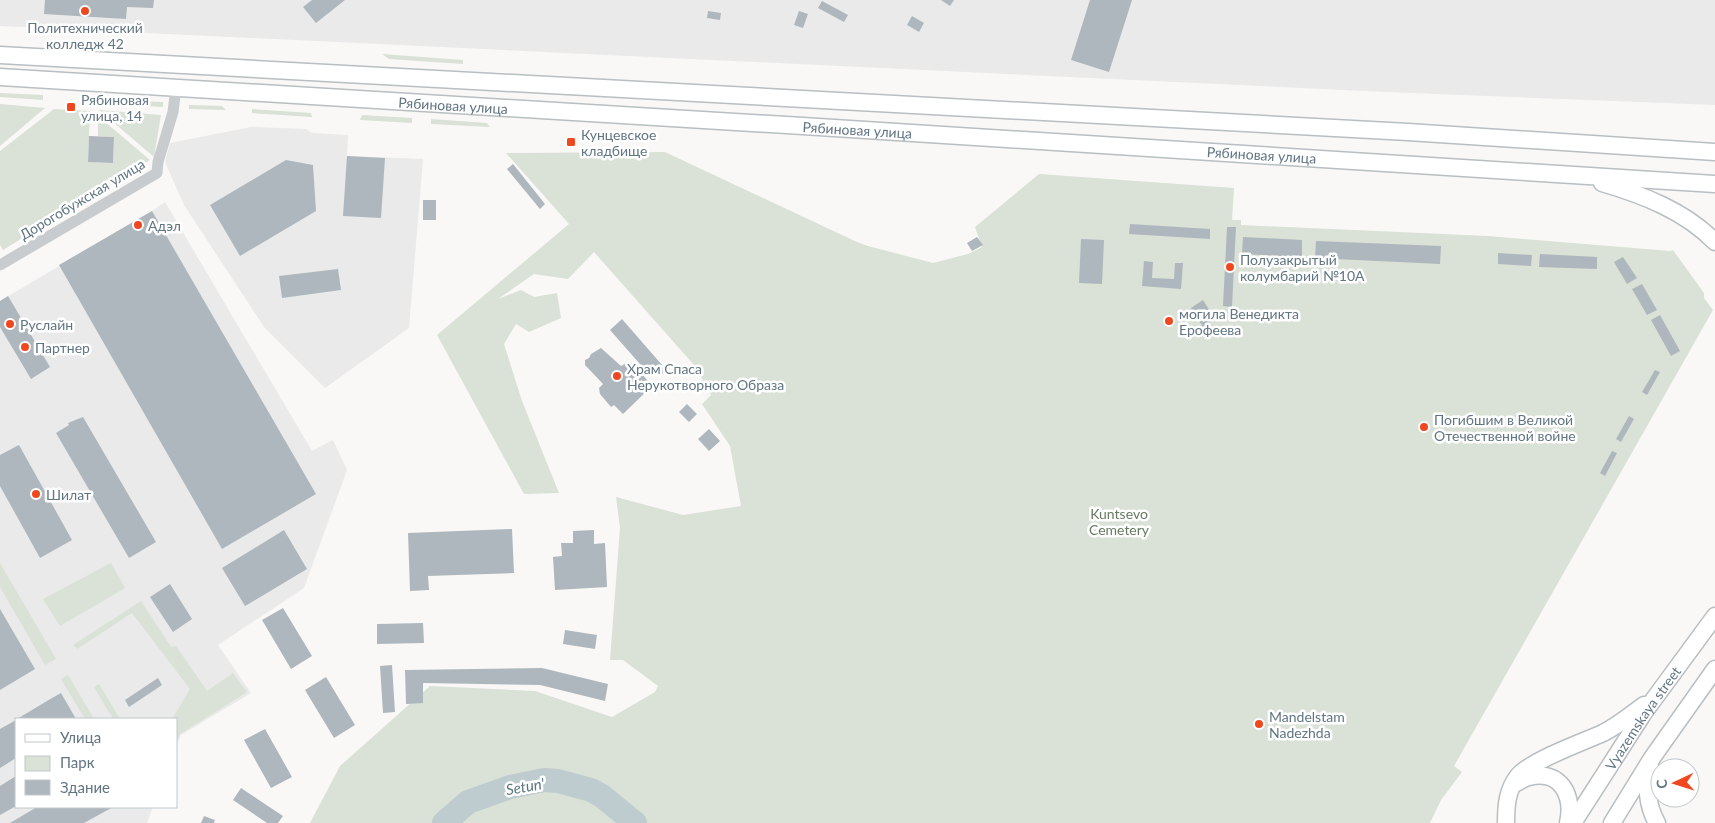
<svg xmlns="http://www.w3.org/2000/svg" width="1715" height="823" font-family="Lato,sans-serif">
	<style>
		.built { fill: #e9eae9 }
		.green { fill: #dae1d6 }
		.lines { fill: none; stroke-linecap: round; stroke-linejoin: round }
		.river { stroke: #becbcf; stroke-width: 24 }
		.building { fill: #aeb7bd }
		.secondary-casing { stroke: #b8bec2; stroke-width: 19 }
		.street { stroke: #c8cccf; stroke-width: 11 }
		.secondary { stroke: #fff; stroke-width: 16 }
		.poi-dot { fill: #ef481f; stroke: #fff; stroke-width: 2 }
		.labels { text-anchor: middle; dominant-baseline: central; stroke-width: 5; stroke-linejoin: round; paint-order: stroke }
		.poi-label { font-size: 14px; fill: #617583; stroke: #fff; text-anchor: start }
		.street-label { font-size: 14px; fill: #617583; stroke: #fff }
		.park-label { font-size: 14px; fill: #667a61; stroke: #fff }
		.water-label { font-size: 15px; font-style: italic; fill: #5c767d; stroke: #fff }
	</style>
	<rect width="100%" height="100%" fill="#f9f8f6"/>
	<path class="built" d="M0,0H1715V105L1386,92L0,26Z
		M251,127L306,129L312,133L348,135L347,156L423,159L409,328L325,388L264,327L184,205L165,162L170,143Z
		M165,202L312,451L333,440L347,470L304,588L218,645L251,693L181,735L176,748V719H16V807H153L147,823H0V301L152,211Z"/>
	<path class="green" d="M382,54L463,60V64L389,59Z
		M0,93L43,95V100L0,97Z
		M110,100L163,102V107L110,104Z
		M0,104L45,108L0,146Z
		M189,105L222,106L226,110L189,109Z
		M54,109L90,111L88,162L113,163L114,137L98,136V116L150,160L3,250L0,245V151Z
		M252,109L311,113L312,117L252,113Z
		M99,110L161,115L154,157Z
		M362,115L412,118V123L360,120Z
		M431,119L487,123L490,127L431,124Z
		M665,152L857,242L868,246L933,263L968,254L982,247L975,227L1039,174L1234,188L1232,220H1241V225L1488,236L1670,251L1673,250L1704,293V298L1713,310L1454,766L1462,772L1441,800L1430,823H310L340,766L430,686L535,691L612,717L655,692L658,686L623,660H610L620,528L616,497L683,515L741,506L730,446L702,404L711,395L694,365L594,252L568,279L534,274L498,299L521,290L534,297L557,293L561,318L529,332L516,324L504,344L522,401L559,493L524,494L437,335L569,224L506,153Z
		M0,563L56,659L45,665L0,587Z
		M111,563L125,588L60,626L43,599Z
		M141,601L171,647L176,646L207,691L233,673L247,692L180,734L176,743V719H172L190,689L132,613L77,649L73,645Z
		M68,675L94,719H85L61,679Z
		M99,684L120,719H113L94,687Z"/>
	<g class="lines">
		<path class="river" d="M444,823L468,802L510,787L544,780L558,781L591,790L602,796L635,823"/>
	</g>
	<path class="building" d="M45,0H154L153,8L127,7L126,19L44,14Z
		M312,0H345L316,23L303,7Z
		M941,0H954L950,6Z
		M1090,0H1132L1109,72L1071,60Z
		M822,1L848,15L844,22L818,8Z
		M708,11L721,13L720,20L707,18Z
		M799,11L808,14L803,28L794,25Z
		M912,16L924,23L919,32L907,25Z
		M89,136L114,137L113,163L88,162Z
		M347,156L385,158L381,218L343,216Z
		M286,160L313,165L316,211L240,256L210,205Z
		M513,164L545,204L540,209L507,169Z
		M423,200H436V220H423Z
		M152,211L316,494L222,549L59,265Z
		M1130,224L1210,229V239L1129,234Z
		M1227,227H1236L1232,307L1223,306Z
		M977,237L983,245L972,251L967,243Z
		M1243,237L1302,240V257L1242,254Z
		M1081,239L1104,240L1102,284L1079,283Z
		M1316,241L1441,246L1440,264L1315,258Z
		M1498,253L1532,255L1531,266L1498,264Z
		M1540,254L1597,257V269L1539,267Z
		M1623,257L1637,278L1627,284L1614,262Z
		M1144,261L1153,262L1152,278L1174,279L1175,263H1183L1181,289L1142,286Z
		M338,269L341,290L282,298L279,276Z
		M1642,284L1657,310L1647,315L1632,289Z
		M8,296L50,367L31,379L0,327V301Z
		M1203,300L1215,319L1203,327L1191,308Z
		M1660,315L1680,351L1671,356L1651,320Z
		M622,319L662,365L654,372H647L610,330Z
		M601,348L621,366L628,362L633,363L652,386L623,414L614,405L611,407L600,394L599,388L603,384L585,365V360L589,358L591,354Z
		M663,367L666,370L661,375L658,372Z
		M1655,370L1660,372L1647,395L1642,392Z
		M687,404L697,414L689,422L679,412Z
		M1629,416L1634,419L1621,442L1616,439Z
		M83,417L156,542L129,558L56,433L69,425L68,423Z
		M709,429L720,441L709,451L698,439Z
		M19,445L72,540L40,558L0,486V455Z
		M1612,451L1617,453L1605,476L1600,473Z
		M512,529L514,573L428,576L429,590L410,591L408,533Z
		M284,530L307,569L245,606L222,568Z
		M594,530V544L605,543L607,587L555,590L553,557L562,556L561,543H573V531Z
		M170,584L192,619L173,632L150,597Z
		M283,608L312,656L291,669L262,620Z
		M0,609L35,669L0,690Z
		M423,623L424,643L377,644V624Z
		M565,630L597,635L595,649L563,644Z
		M392,665L395,712L383,713L380,666Z
		M542,668L608,684L605,701L540,685L423,683V703L406,704L405,670Z
		M326,677L355,725L334,738L305,690Z
		M158,678L162,685L129,707L125,700Z
		M61,693L76,719H17L52,698Z
		M16,720V758L0,768V729Z
		M265,729L292,777L271,788L244,740Z
		M16,776V806L0,815V786Z
		M241,788L283,816L278,823H267L233,800Z
		M37,807H113L84,823H10Z
		M204,816L215,820L214,823H201Z"/>
	<g class="lines">
		<defs>
			<g id="secondary">
				<path d="M0,55L1408,132L1715,152"/>
				<path id="s1" d="M0,77C572,113 1143,145 1715,184"/>
				<path d="M1602,183C1643,195 1685,211 1715,242"/>
				<path d="M1650,767C1646,788 1647,805 1657,823"/>
				<path d="M1514,784C1519,782 1524,778 1529,777C1561,769 1574,796 1568,823"/>
				<path d="M1506,823C1506,806 1507,790 1518,776C1530,761 1583,742 1603,733C1617,726 1631,715 1644,705"/>
				<path id="s2" d="M1573,823L1643,714L1715,616"/>
				<path d="M1612,823L1652,758L1715,669"/>
			</g>
		</defs>
		<use href="#secondary" class="secondary-casing"/>
		<path class="street" d="M0,265L157,173L158,162L173,112L176,88"/>
		<use href="#secondary" class="secondary"/>
	</g>
	<g class="poi-dot">
		<circle cx="85" cy="11" r="5"/>
		<rect x="66" y="102" width="10" height="10" rx="2.5"/>
		<rect x="566" y="137" width="10" height="10" rx="2.5"/>
		<circle cx="138" cy="225" r="5"/>
		<circle cx="1230" cy="267" r="5"/>
		<circle cx="1169" cy="321" r="5"/>
		<circle cx="10" cy="324" r="5"/>
		<circle cx="25" cy="347" r="5"/>
		<circle cx="617" cy="376" r="5"/>
		<circle cx="1424" cy="427" r="5"/>
		<circle cx="36" cy="494" r="5"/>
		<circle cx="1259" cy="724" r="5"/>
	</g>
	<g class="labels">
		<g class="poi-label">
			<text x="85" y="27" text-anchor="middle">Политехнический<tspan x="85" dy="16">колледж 42</tspan></text>
			<text x="81" y="99">Рябиновая<tspan x="81" dy="16">улица, 14</tspan></text>
			<text x="581" y="134">Кунцевское<tspan x="581" dy="16">кладбище</tspan></text>
			<text x="148" y="225">Адэл</text>
			<text x="1240" y="259">Полузакрытый<tspan x="1240" dy="16">колумбарий №10А</tspan></text>
			<text x="1179" y="313">могила Венедикта<tspan x="1179" dy="16">Ерофеева</tspan></text>
			<text x="20" y="324">Руслайн</text>
			<text x="35" y="347">Партнер</text>
			<text x="627" y="368">Храм Спаса<tspan x="627" dy="16">Нерукотворного Образа</tspan></text>
			<text x="1434" y="419">Погибшим в Великой<tspan x="1434" dy="16">Отечественной войне</tspan></text>
			<text x="46" y="494">Шилат</text>
			<text x="1269" y="716">Mandelstam<tspan x="1269" dy="16">Nadezhda</tspan></text>
		</g>
		<g class="street-label">
			<text stroke="none"><textPath href="#s1" startOffset="454">Рябиновая улица</textPath></text>
			<text stroke="none"><textPath href="#s1" startOffset="859">Рябиновая улица</textPath></text>
			<text stroke="none"><textPath href="#s1" startOffset="1264">Рябиновая улица</textPath></text>
			<text transform="translate(82 199) rotate(-31)">Дорогобужская улица</text>
			<text stroke="none"><textPath href="#s2" startOffset="126">Vyazemskaya street</textPath></text>
		</g>
		<g class="park-label">
			<text x="1119" y="513">Kuntsevo<tspan x="1119" dy="16">Cemetery</tspan></text>
		</g>
		<g class="water-label">
			<text transform="translate(525 786) rotate(-10)">Setun'</text>
		</g>
	</g>
	<rect x="15" y="718" width="162" height="90" fill="#ffffff" stroke="#c0c8cd"/>
	<rect x="25" y="734" width="25" height="8" fill="#ffffff" stroke="#c0c8cd"/>
	<text x="60" y="743" font-size="15" fill="#617583">Улица</text>
	<rect x="25" y="756" width="25" height="15" fill="#dae1d6" stroke="#c0c8cd"/>
	<text x="60" y="768" font-size="15" fill="#617583">Парк</text>
	<rect x="25" y="780" width="25" height="15" fill="#aeb7bd" stroke="#c0c8cd"/>
	<text x="60" y="793" font-size="15" fill="#617583">Здание</text>
	<g transform="translate(1675 783) rotate(266)"><circle r="24" fill="#ffffff" stroke="#c0c8cd"/>
	<path d="M0-4L9 19L0 12L-9 19Z" fill="#ef481f"/>
	<text y="-8" font-size="14" font-weight="bold" text-anchor="middle" fill="#617583">С</text>
	</g>
</svg>
